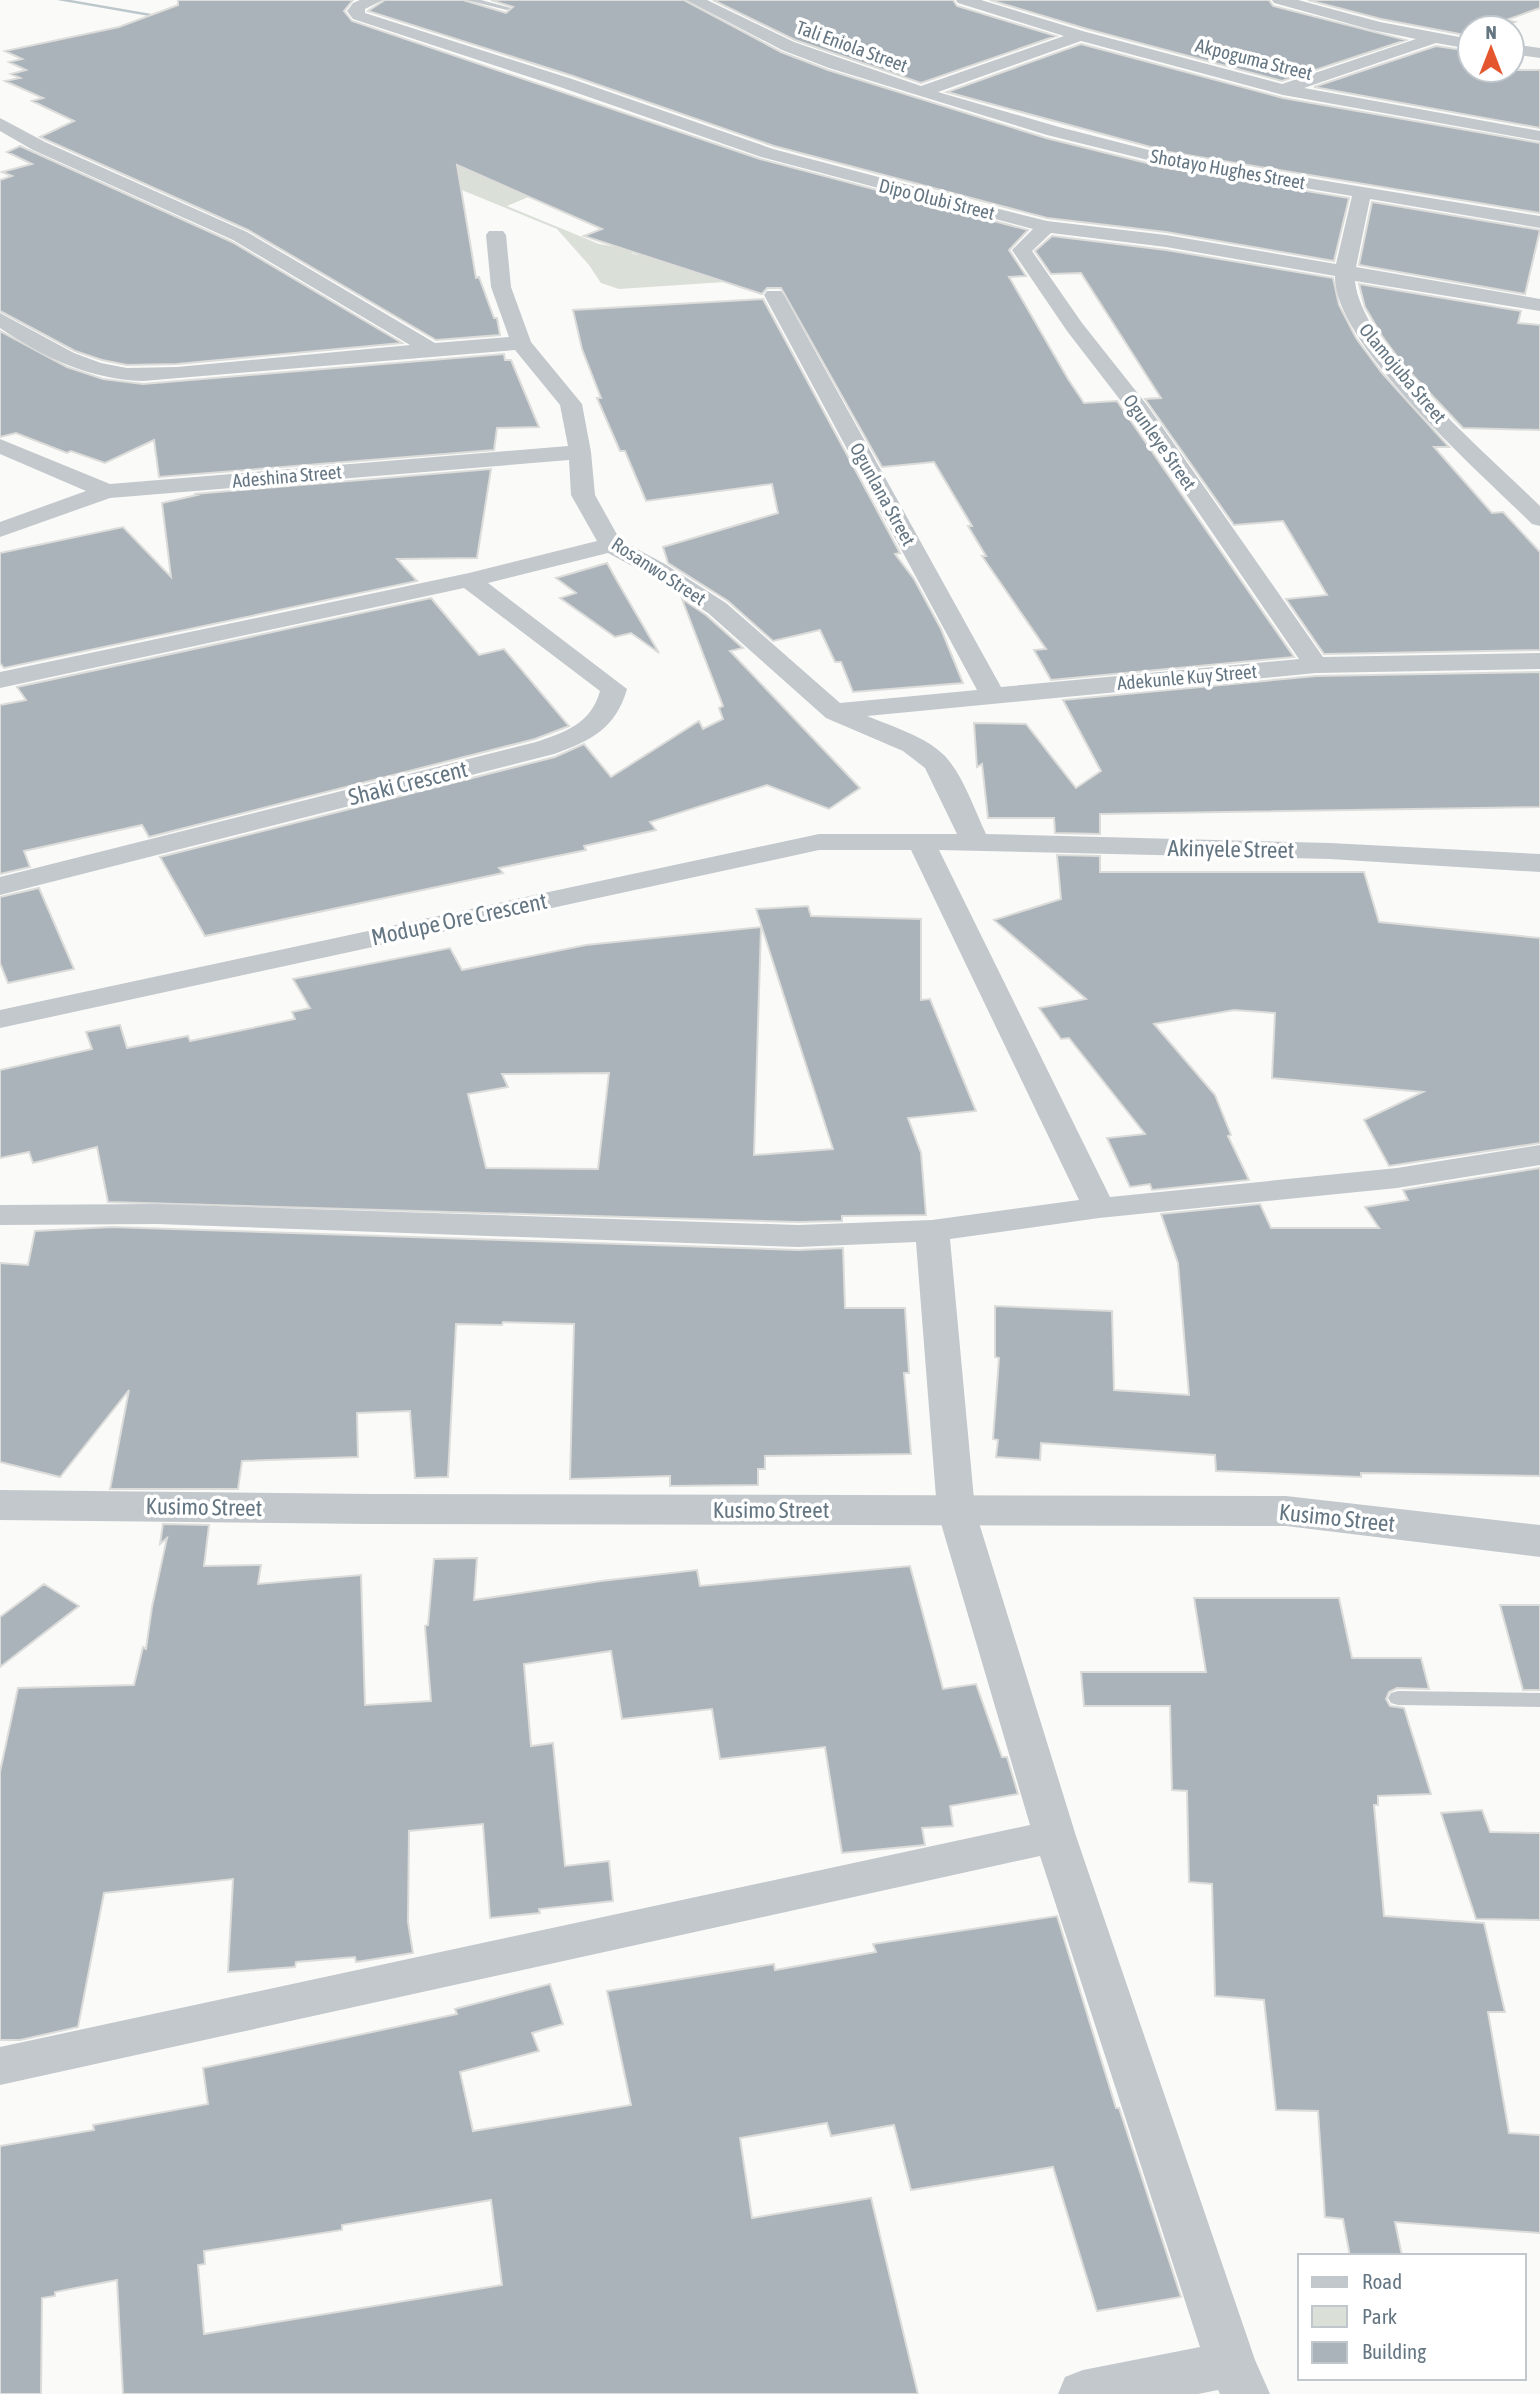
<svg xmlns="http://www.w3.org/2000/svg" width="1540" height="2394" font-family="'Asap Condensed',sans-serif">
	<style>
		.green { fill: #dadfd7 }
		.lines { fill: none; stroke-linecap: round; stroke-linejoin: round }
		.stream { fill: #bbc7cb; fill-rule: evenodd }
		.building { fill: #aab3b9; stroke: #dcdcda; stroke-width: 2; fill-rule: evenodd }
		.service { fill: #c3c8cc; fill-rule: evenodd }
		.minor { fill: #c3c8cc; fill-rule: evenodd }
		.tertiary { fill: #c3c8cc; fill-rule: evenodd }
		.labels { text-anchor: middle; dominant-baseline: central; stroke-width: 7; stroke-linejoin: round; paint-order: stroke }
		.far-street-label { font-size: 19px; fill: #657683; stroke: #fff }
		.street-label { font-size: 23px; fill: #657683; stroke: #fff }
	</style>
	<rect width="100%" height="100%" fill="#fafaf8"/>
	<path class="green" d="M502,163L555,186L507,206L599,244L629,249L633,254L663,258L725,282L619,289L601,283L589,265L557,229L413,170Z"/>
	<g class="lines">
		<path class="stream" d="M57,0H71L169,17L166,19Z"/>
	</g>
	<path class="building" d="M178,0H353L344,11L352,21L760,159L1028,230L1009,250L1026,276L1009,277L1068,379L1084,403L1117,401L1294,657L1051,680L1034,650L1046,649L982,556H986L968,526H972L934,462L882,467L781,288H767L762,294L584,236L602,229L457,165L476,278L479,277L494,318H497L500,335L436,340L248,230L40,137L74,121L32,101L43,98L5,81L20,78L11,74L26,70L9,62L22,59L5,51L119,27L178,5Z
		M385,0H463L506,13L513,7L491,0H684L781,52L828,70L1046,138L1167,168L1349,198L1334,261L1166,232L1047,218L774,146L573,76L368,11Z
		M713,0H953L957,6L1056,36L921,83L795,40Z
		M990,0H1269L1273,6L1406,40L1282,81L1087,29Z
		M1308,0H1540V8L1506,20L1515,22L1499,28H1470V36L1381,19Z
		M1081,44L1283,98L1540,143V213L1169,152L947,92Z
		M1436,46L1470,51V70H1540V128L1314,87Z
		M20,146L232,242L402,343L177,364L127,365L102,360L75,351L0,311V180L12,176L2,172L32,164L7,152Z
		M1372,202L1540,230L1525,294L1359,265Z
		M1052,236L1166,250L1333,278L1339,305L1356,338L1382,373L1449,447H1434L1492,513L1503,512L1540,552V650L1324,654L1286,599L1327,595L1283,521L1234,525L1145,399L1161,398L1081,273L1051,274L1035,251Z
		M1359,284L1521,311L1518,323L1540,325V430L1463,428L1405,367L1382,336L1365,307Z
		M763,299L900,553L895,554L914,579L941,629L963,683L853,692L841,662H835L820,630L773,641L728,601L668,563L663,547L778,513L772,484L646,501L625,451H620L597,398H601L582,349L573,310Z
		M0,331L67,367L103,379L143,384L504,354L505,360H511L539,427L497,428L494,450L159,477L154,440L105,463L71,451L67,453L16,433L0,437Z
		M491,469L477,558L397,559L417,581L4,668L0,663V553L123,527L171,577L162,503L197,495L194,494Z
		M607,563L617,581L659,653L631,633L615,637L560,598L576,593L556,578Z
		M431,598L479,655L504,649L569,726L535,739L149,837L142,825L24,851L30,867L0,874V705L26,700L17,687Z
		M682,599L706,615L743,648L730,651L860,788L829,809L767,785L650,822L656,830L584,846L586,850L499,868L503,873L205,936L160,857L555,757L584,744L611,777L699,721L703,729L723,719L719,708L723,706Z
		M1540,672V807L1100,814V834L1055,833L1054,818H988L982,764L977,767L974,723L1026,724L1076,788L1101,771L1063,700L1316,676Z
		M1057,855L1100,856V872H1364L1379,922L1540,938V1143L1389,1166L1364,1120L1423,1092L1272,1078L1275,1013L1234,1010L1154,1024L1215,1095L1231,1135L1228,1136L1249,1180L1152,1190L1150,1184L1130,1187L1107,1138L1145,1134L1069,1038L1061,1039L1039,1008L1086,999L994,920L1061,899Z
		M39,888L74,969L8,983L0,963V897Z
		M808,906L811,916L921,919V1000L930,999L976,1111L908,1118L921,1153L926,1215L842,1216V1221L798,1222L108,1202L97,1147L33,1163L29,1152L0,1158V1070L92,1049L86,1032L120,1025L127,1048L188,1036L190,1041L295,1019L292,1012L310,1008L293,979L450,948L462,970L586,945L761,927L754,1155L833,1149L756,909ZM609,1073L598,1169L486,1168L468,1094L508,1087L502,1074Z
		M1540,1168V1476L1361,1473V1477L1216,1471L1215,1455L1041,1443L1040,1460L996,1457L998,1440L993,1439L999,1358L995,1357V1306L1112,1311L1114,1390L1189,1395L1178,1263L1161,1214L1260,1204L1271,1228H1379L1365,1207L1408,1200L1403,1190Z
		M112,1227L798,1250L843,1248L845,1308H905L909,1373H904L911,1454L765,1456V1469H758V1485L670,1486V1476L570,1479L574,1324L503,1322L502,1325L456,1324L448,1477L415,1478L410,1411L357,1413L358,1457L242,1461L238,1489H110L129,1390L60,1477L0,1462V1263L28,1265L35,1231Z
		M163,1524L209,1525L204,1566L261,1565L258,1584L361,1575L365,1705L431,1701L425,1626L428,1625L434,1559L477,1558L474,1600L601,1581L697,1570L700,1586L910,1566L943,1689L976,1684L1002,1757H1007L1018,1794L950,1806L953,1826L922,1828L925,1845L842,1853L825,1747L720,1759L712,1709L622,1719L611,1651L524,1664L531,1746L553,1743L565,1866L609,1861L613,1901L539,1909L540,1913L490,1918L483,1824L409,1831L408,1922L413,1953L356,1962L355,1957L296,1962L295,1967L228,1972L233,1879L104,1893L78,2027L20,2040H0V1772L18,1688L134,1685L143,1647L146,1649L152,1607L167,1538L160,1544Z
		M44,1584L79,1606L0,1667V1617Z
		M1194,1598H1339L1352,1658H1421L1429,1689L1397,1688L1389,1692L1386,1699L1390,1706L1404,1708L1431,1794L1378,1796V1805H1374L1384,1916L1484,1923L1505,2012H1488L1509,2133L1540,2135V2233L1395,2222L1402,2256H1350L1343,2219L1325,2217L1318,2111L1276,2110L1264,2000L1215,1996L1212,1884L1189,1882L1187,1791L1172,1790L1170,1706H1084L1081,1672H1206Z
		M1500,1605H1540V1690H1523Z
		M1482,1810L1490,1832L1540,1833V1920L1476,1919L1441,1813Z
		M1057,1916L1116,2108H1119L1181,2297L1097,2311L1053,2167L911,2190L894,2125L831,2136L827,2123L740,2138L752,2218L871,2198L918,2394H123L117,2280L55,2292V2296L42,2298L41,2394H0V2146L94,2130L93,2125L208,2104L203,2068L457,2014L455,2009L550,1984L563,2024L532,2033L539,2051L460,2072L473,2131L631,2105L607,1991L774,1964L775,1970L876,1952L873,1944ZM491,2200L502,2285L204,2334L198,2265L205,2264L204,2251L342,2230V2225Z"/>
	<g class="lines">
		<path class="service" d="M466,0H481L511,8L507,10Z
			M1398,1691L1540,1693V1707L1398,1705L1391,1703L1388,1698L1391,1693Z"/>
		<path class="minor" d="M360,0H383L365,9V13L572,79L773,149L995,208L1047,221L1166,235L1336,264L1352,196L1168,165L1047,135L829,68L782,50L686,0H707L794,42L921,86L1064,36L958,3L956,0H981L1086,32L1282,84L1416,39L1372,30L1274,3L1272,0H1298L1380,22L1470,39V49L1436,43L1304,88L1540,131V141L1283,95L1081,41L938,92L1059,127L1168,155L1540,216V228L1370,199L1356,267L1540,299V311L1355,281C1361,348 1491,457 1540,506V526L1532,524C1483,475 1333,344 1335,276L1166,247L1051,233L1032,251L1082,323L1147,405L1323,657L1540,653V669L1316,673L867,716C893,727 925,736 945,756C964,777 974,809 986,834L1330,843L1540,854V872L1330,859L939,850L1110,1197L1397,1168L1540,1145V1165L1397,1188L1099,1218L950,1239L975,1510L1076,1836L1255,2360L1270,2394H1220L1218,2390L1198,2394H1058L1065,2377L1083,2370L1200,2347L1040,1856L0,2085V2047L1030,1825L937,1510L916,1242L798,1247L157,1224L0,1225V1205L157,1204L798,1225L932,1220L1079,1200L911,850H819L0,1028V1010L819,834H957L925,768L903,751L826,718L708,613L647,574L608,553L488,583L627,689C616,728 591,741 554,754L0,895V877L536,742C565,732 591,724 600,691L464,588L0,688V672L469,573L597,541L571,495L569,460L110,498L0,537V522L86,491L0,454V439L110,484L568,446L560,405L515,350L143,381C88,379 45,358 0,328V313L74,353L101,363L127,368L177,367L410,345L233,240L33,150L0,131V118L45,142L247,232L435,343L509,337L491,287L486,235L489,231H503L506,235L511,287L531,342L582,404L591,452L595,495L620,540L665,564L726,603L840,703L977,690L764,295L767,291H781L784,295L1001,687L1299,659L1131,414L1067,331L1012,250L1033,229L761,157L560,87L353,19L347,11L353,3Z
			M1512,44L1540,48V58L1512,54Z"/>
		<path class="tertiary" d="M0,1490L370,1494L1286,1496L1540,1525V1557L1286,1526L370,1524L0,1520Z"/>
	</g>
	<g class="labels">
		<g class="far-street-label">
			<text transform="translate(852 46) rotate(20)">Tali Eniola Street</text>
			<text transform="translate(1254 59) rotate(14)">Akpoguma Street</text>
			<text transform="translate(1228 169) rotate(10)">Shotayo Hughes Street</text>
			<text transform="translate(937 199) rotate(14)">Dipo Olubi Street</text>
			<text transform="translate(1403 373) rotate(50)">Olamojuba Street</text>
			<text transform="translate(1160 442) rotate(55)">Ogunleye Street</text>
			<text transform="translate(287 476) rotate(-5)">Adeshina Street</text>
			<text transform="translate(883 494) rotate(61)">Ogunlana Street</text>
			<text transform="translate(659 571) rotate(33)">Rosanwo Street</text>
			<text transform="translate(1187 677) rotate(-5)">Adekunle Kuy Street</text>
		</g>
		<g class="street-label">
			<text transform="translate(408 783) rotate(-14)">Shaki Crescent</text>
			<text transform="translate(1231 849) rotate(1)">Akinyele Street</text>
			<text transform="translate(459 919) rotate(-12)">Modupe Ore Crescent</text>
			<text transform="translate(204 1507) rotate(1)">Kusimo Street</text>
			<text x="771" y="1510">Kusimo Street</text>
			<text transform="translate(1337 1518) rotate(6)">Kusimo Street</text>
		</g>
	</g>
	<rect x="1298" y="2254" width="228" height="126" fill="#ffffff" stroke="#c1c8cd" stroke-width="2"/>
	<rect x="1312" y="2277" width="35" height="10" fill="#c3c8cc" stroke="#c1c8cd" stroke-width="2"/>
	<text x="1362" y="2289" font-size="21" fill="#657683">Road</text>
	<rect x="1312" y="2306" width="35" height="21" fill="#dadfd7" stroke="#c1c8cd" stroke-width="2"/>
	<text x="1362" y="2324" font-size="21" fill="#657683">Park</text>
	<rect x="1312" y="2342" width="35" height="21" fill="#aab3b9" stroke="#c1c8cd" stroke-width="2"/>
	<text x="1362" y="2359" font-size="21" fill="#657683">Building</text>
	<g transform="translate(1491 49)"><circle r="33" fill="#ffffff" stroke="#c1c8cd" stroke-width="2"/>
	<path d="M0-5L12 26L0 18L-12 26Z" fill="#e4572e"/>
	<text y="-10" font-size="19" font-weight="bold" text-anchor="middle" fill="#657683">N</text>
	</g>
</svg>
